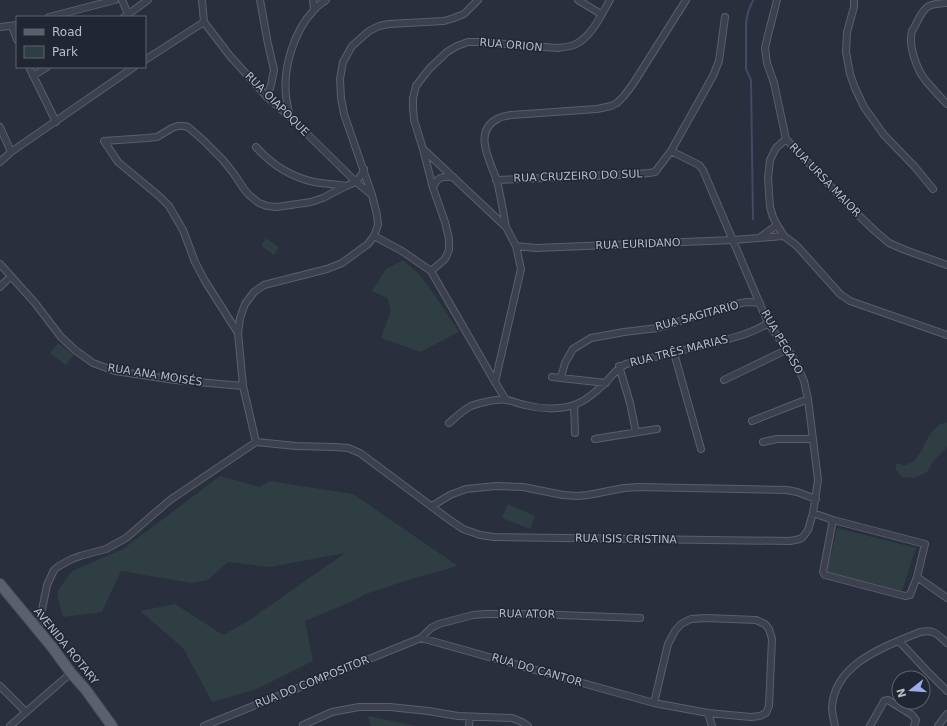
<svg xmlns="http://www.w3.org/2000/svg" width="947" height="726" font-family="'DejaVu Sans',sans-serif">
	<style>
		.green { fill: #2e3e42 }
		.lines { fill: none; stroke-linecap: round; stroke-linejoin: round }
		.stream { stroke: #414b64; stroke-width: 2 }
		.minor-casing { stroke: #5a5f6b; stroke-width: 8 }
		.primary-casing { stroke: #464a57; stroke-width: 12 }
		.minor { stroke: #3d414e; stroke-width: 6 }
		.primary { stroke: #5b606d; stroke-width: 10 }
		.labels { text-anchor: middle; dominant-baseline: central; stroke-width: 3; stroke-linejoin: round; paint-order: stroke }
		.street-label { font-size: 11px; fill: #b9bdc8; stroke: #212633 }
	</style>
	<rect width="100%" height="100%" fill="#292f3d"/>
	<path class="green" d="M266,238L279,247L274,255L261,246Z
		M403,260L418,273L436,297L459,332L420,352L381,338L391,310L387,298L372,291L386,269Z
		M58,343L74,355L66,365L50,353Z
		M947,422V447L934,460L927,472L914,478L902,477L896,470V464L898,463L904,466L914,461L920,453L930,434L940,424Z
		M220,476L260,487L269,481L353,494L458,566L405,581L366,594L353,601L305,621L313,661L257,689L212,702L183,648L140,611L175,604L223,635L248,621L345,553L270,567L228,562L208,580L191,583L121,571L102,612L63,617L58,599V590L72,571L123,549Z
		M508,504L535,516L530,529L502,518Z
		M837,528L916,548L902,591L827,572Z
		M368,716L416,726H371Z"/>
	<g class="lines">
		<path class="stream" d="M753,0L748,12L746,23V69L751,80L753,219"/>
		<defs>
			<path id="minor" d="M122,0L128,14
				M202,0L204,22L230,56L267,97L290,117L356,182L372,195
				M260,0L268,44L274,70L271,85L267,97
				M313,0L314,9
				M578,0L601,14
				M777,0L768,35L765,48L767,63L774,83L786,139L853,210L875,231L889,243L905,250L947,265
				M854,0V7L847,32L846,52L850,74L855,88L864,107L884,135L915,167L933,189
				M947,3C930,4 926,4 918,20C916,24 914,28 912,31C908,46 917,70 926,81C933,89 940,97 947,104
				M49,17L115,0
				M124,17L148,0
				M12,26L17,40
				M0,27L17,25
				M145,60L204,22
				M29,67L56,122
				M33,76L47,67
				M290,117C288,110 287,103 286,96C283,67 294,31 314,10C317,6 322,3 326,0
				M0,127L11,152
				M786,139L776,148L770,160L768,178L770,207L773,217L777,225L784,236L797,246L840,294L850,301L947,335
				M256,147C271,164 291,177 314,182C325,184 336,184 346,186
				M423,149L506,227L516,246L521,269L495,382
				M0,162L11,152L134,67
				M496,180L638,174L649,173L655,172L671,151L713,76L719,61L725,17
				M433,188C437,177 442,176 453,177
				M506,227C503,212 501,197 497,181C491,162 471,131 499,118C503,116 507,116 511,115L597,109L611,106L617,103L624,96L633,84L686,0
				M374,236L402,251L431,271L495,382L506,400
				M759,238L777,225
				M516,246L536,248L733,240L784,236
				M0,264L35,303L61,337L75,350L93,363L115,371L175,380L243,386
				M431,271L445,259L449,250V239L445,222L433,188L423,149L414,120L413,108V98L416,86L429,69L447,52L457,46L468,42H479L558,48C564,47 570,47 576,44C592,36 601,15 610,0
				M0,287L11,276
				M238,333L205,281L195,262L183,230L169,206L159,196L118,162L104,141L147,138L157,137L172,128L178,126H184L188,127L203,140L223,160L234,174L244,189L249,195L259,203L267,206L277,207L311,202L323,198L346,186L356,182L362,174L364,169
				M674,353L701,449
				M619,366L630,403L636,432
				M552,377L606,383
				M561,377L565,363L573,349L591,338L624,332L658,328L731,305L747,302L760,303
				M724,380L788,349
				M574,405L575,433
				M752,421L808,399
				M449,423C456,417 463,410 471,406C479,403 499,398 507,400C513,401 519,404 525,405C540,409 559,410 574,405C586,401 597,391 606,382C613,375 617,368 626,364C653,358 680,351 707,344C728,339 750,335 768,323
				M595,439L657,429
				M256,442L243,386L238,333L240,318L245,304L254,292L264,285L327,269L342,263L368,244L374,236L378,225L377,215L372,195L344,114L341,98L340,79L343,62L352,46L369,31L379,26L389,24L444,21L454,18L464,14L478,0
				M763,442L777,439H813
				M432,506L450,495L466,489L496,486L523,487L563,495L577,496L588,495L624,488L639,487L787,490L797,492L816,499
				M813,513L833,520L925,544L917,577L910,595L905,596L825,575L823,572L824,567L833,520
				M917,577L947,598
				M38,630L47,585L54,570L59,566L72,559L80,556L106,549L126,538L170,500L256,442L296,446L335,447L348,448L360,453L447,518L463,529L480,535L494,537L790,541L800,539L803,537L808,530L813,513L818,480L808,399L804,381L797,365L788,349L780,340L768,323L703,170L699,165L671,151
				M421,638L654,703L708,713L751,717L760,716L766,713L769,706L772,639L769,629L765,624L756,620L706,618L691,619L681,624L675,631L668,644L654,703
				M899,641L926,670L947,691
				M0,686L26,712
				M708,713L712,726
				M303,725L332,712L359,707H390L428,711L458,716L512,718L522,722L528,726
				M10,726L71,673
				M204,726L421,638L431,628L439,624L473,615L486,614H533L640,618
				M469,726L470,717
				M835,726C834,720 832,714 832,708C834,663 886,646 920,632C934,629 937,634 947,643
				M870,726L883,703L884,701L888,700L912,715L916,720L914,726
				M938,726L947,714"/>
			<path id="primary" d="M0,584L52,647L71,673L86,690L112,726"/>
		</defs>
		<use href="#minor" class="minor-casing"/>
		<use href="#primary" class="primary-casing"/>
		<use href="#minor" class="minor"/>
		<use href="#primary" class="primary"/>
	</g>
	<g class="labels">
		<g class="street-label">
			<text transform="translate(511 45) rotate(5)">RUA ORION</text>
			<text transform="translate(277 104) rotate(45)">RUA OIAPOQUE</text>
			<text transform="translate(578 176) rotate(-2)">RUA CRUZEIRO DO SUL</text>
			<text transform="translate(825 180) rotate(46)">RUA URSA MAIOR</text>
			<text transform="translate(638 244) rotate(-2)">RUA EURIDANO</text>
			<text transform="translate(697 316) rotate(-15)">RUA SAGITARIO</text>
			<text transform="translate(782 342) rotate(60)">RUA PEGASO</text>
			<text transform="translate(679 351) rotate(-14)">RUA TRÊS MARIAS</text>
			<text transform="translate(155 375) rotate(9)">RUA ANA MOISÉS</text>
			<text transform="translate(626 539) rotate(1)">RUA ISIS CRISTINA</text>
			<text transform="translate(527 614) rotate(1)">RUA ATOR</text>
			<text transform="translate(66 646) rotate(51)">AVENIDA ROTARY</text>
			<text transform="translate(537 670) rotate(16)">RUA DO CANTOR</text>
			<text transform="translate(312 682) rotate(-22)">RUA DO COMPOSITOR</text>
		</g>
	</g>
	<rect x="16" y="16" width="130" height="52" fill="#212633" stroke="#5e626f"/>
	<rect x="24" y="29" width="20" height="6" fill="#5b606d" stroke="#5e626f"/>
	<text x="52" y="36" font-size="12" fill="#b9bdc8">Road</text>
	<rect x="24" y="46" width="20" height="12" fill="#2e3e42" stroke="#5e626f"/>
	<text x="52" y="56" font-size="12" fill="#b9bdc8">Park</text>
	<g transform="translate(911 690) rotate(253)"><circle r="19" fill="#212633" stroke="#5e626f"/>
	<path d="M0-3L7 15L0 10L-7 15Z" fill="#9bafeb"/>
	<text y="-6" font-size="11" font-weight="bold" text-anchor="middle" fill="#b9bdc8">N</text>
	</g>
</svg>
